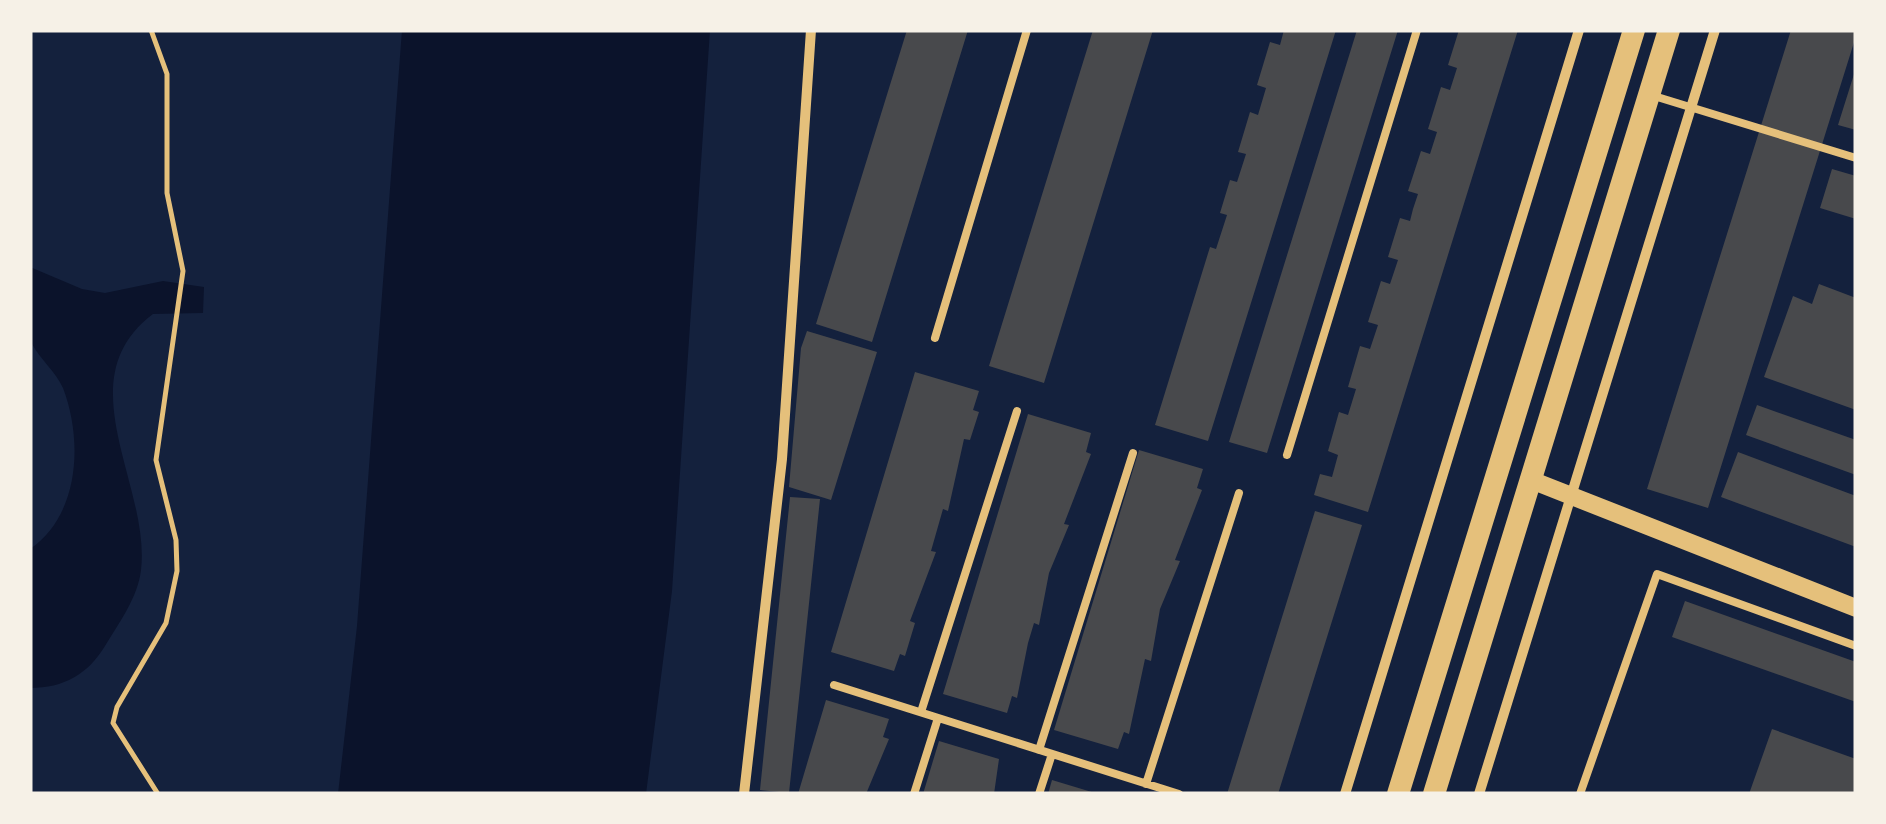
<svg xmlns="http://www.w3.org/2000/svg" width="1886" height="824" font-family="'Golos Text',sans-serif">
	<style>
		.water { fill: #0b132b }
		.building { fill: #48494c }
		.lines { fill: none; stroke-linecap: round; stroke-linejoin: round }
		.path { stroke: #e5c07b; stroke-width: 5 }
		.service { stroke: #e5c07b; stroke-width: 8 }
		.minor { stroke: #e5c07b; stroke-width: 10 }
		.tertiary { stroke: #e5c07b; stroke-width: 18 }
		.trunk { stroke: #e5c07b; stroke-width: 22 }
	</style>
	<rect width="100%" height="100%" fill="#14213d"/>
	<path class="water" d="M402,30H710L672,591L646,794H338L357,626Z
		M30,267L82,289L105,293L163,281L204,287L203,313L153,314C65,380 151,485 141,570C138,597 119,623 105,646C88,674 64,688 30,688V549C80,515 83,440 63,388C56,372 40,359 32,344C23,327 30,287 30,267Z"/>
	<path class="building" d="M907,30H968L872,342L816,324Z
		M1093,30H1153L1044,383L989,366Z
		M1284,30H1336L1208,441L1155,425L1210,247L1216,249L1227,215L1220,213L1230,180L1237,182L1246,154L1238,152L1250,112L1258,115L1266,88L1257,85L1270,42L1280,45Z
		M1357,30H1398L1267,453L1229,442Z
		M1459,30H1518L1368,512L1314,495L1320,474L1332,477L1338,455L1328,451L1339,412L1348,415L1356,389L1348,387L1360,346L1370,349L1378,325L1368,322L1381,281L1390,284L1398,260L1388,257L1400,218L1410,221L1413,209L1418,194L1408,191L1421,151L1430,154L1437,132L1428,129L1441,87L1450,90L1457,68L1448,65Z
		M1791,30H1856V36L1708,508L1647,489Z
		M1855,71H1856V130L1838,125Z
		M1832,169L1856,176V219L1820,208Z
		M1819,284L1856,298V410L1764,377L1793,296L1812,304Z
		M807,331L877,352L831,500L789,487L801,348Z
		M915,372L979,391L973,410L979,412L970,440L964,439L948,511L943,509L931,551L936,552L910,621L915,623L905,656L900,654L894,671L831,652Z
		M1757,405L1856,440V475L1746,435Z
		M1028,414L1091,433L1086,452L1091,454L1064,524L1069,525L1049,573L1039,625L1034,623L1028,643L1017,698L1012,696L1007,713L943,694Z
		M1139,450L1203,469L1197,488L1202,490L1175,560L1180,561L1160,609L1151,661L1145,659L1129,734L1124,732L1118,749L1054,730Z
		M1738,452L1856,496V547L1721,497Z
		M790,497L820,499L789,793L760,790Z
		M1315,511L1362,525L1278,794H1227Z
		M1685,601L1856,662V702L1672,637Z
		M826,700L889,719L883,737L889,739L866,794H798Z
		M1772,729L1856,759V794H1749Z
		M939,741L999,759L994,794H923Z
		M1052,780L1095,793V794H1048Z"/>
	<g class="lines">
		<path class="path" d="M151,30L167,74V193L183,271L156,460L176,540L177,571L166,623L117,707L113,723L158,794"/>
		<path class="service" d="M1654,96L1856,158
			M935,338L1027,30
			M1287,455L1417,30
			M834,685L1179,794
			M921,712L1017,411
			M1039,750L1133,453
			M1146,784L1239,493
			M914,794L938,718
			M1039,794L1052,754
			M1580,794L1657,574L1856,646"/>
		<path class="minor" d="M744,794L782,459L811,30
			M1345,794L1579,30
			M1479,794L1715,30"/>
		<path class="tertiary" d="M1531,480L1856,608"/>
		<path class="trunk" d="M1398,794L1634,30
			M1434,794L1669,30"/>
	</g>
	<rect width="1886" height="824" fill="none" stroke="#f6f1e7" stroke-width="65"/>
</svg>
